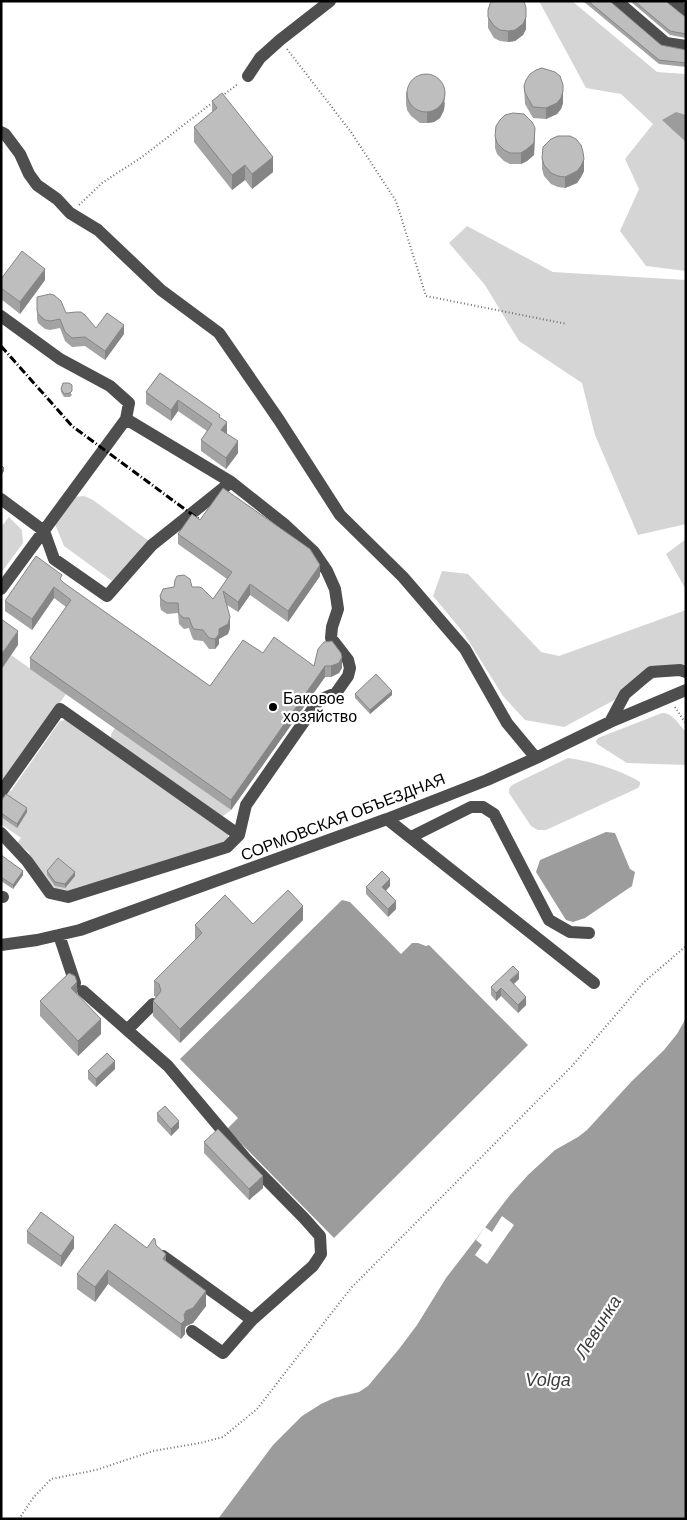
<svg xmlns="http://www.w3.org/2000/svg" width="687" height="1520" font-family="Arial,sans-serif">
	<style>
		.green { fill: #d5d5d5 }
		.water { fill: #9c9c9c }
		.pier { fill: #fff }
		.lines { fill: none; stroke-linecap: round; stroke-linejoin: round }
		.path { stroke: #707070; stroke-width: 2; stroke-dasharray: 1 2.5; stroke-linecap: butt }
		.minor { stroke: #4e4e4e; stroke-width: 12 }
		.rail { stroke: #000; stroke-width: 3; stroke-dasharray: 8 2.5 1 2.5; stroke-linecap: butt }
		.wall { fill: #a3a3a3 }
		.shaded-wall { fill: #858585 }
		.building { fill: #bebebe; stroke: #858585 }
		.poi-dot { fill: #000; stroke: #fff; stroke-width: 2 }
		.labels { text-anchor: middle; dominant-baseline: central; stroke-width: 4.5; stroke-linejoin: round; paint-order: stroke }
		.poi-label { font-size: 16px; fill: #000; stroke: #fff; text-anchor: start }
		.street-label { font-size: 16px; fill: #000; stroke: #fff }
		.water-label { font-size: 18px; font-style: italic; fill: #3d3d3d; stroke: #fff }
	</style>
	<rect width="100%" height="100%" fill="#fff"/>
	<path class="green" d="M539,1H572L657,72L686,74V271L646,266L620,231L639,189L625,159L653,124L621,94L586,88Z
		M467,226L553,272L686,280V524L638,535L595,435L582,383L519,341L485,285L449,243Z
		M84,496L93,500L150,542L112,581L64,546L55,524L74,497Z
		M9,517L22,530L23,543L1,573V527Z
		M686,539V590L666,554Z
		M442,571L468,574L541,652L559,656L686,610V664L678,666L564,727L525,720L503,696L463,632L433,596Z
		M11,655L66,694L2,784H1V669Z
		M662,713C672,712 679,725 686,732V765L627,763L597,744L596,741L598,738Z
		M70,719L228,831V839L224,844L72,892H53L31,862L29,852L17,843L21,838L1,824V800L8,789L11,791L60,721Z
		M115,728L231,810L223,816L216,815L111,741V734Z
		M568,758C590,761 621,770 640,782V785L638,788L546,830H538L531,826L509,793V789L512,785Z"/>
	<path class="water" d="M676,112L686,115V142L662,120Z
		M606,832L615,833L630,869L635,872L632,886L585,918L573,922L566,920L536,872L540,860Z
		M342,900L350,902L401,954L412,943H418L426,946L429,945L528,1045L334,1238L227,1129L238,1118L180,1059Z
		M686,1018V1519H218L273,1445L302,1416L321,1404L334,1398L359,1392L368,1386L399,1349L417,1325L446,1278L510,1195L528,1175L555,1150L578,1137L587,1130L631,1082L664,1050L677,1034Z"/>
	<path class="pier" d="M502,1216L514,1225L487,1264L475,1255L482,1245L476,1240L485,1227L492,1232Z"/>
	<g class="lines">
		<path class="path" d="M287,49L351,132L396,201L426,296L567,324
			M222,96L238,84
			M79,205L102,183L142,157L212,103
			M675,707L686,724
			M19,1519L33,1498L51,1479L96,1470L153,1451L200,1443L223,1437L257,1409L351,1288L572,1066L644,982L686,946"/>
		<path class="minor" d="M617,1L666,43L686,46
			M673,1L686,12
			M248,76L260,58L280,40L330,1
			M1,132L5,134L20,154L29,174L37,185L57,199L70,213L98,230L161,290L219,333L279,420L340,515L403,577L465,649L507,723L536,758
			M1,316L60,359L110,386L129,403L126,419L1,589
			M1,499L44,531L54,559L107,596L152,545L231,482
			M610,722L625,694L651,672L680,670L686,672
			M1,792L60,709L239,835
			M387,819L594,983
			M1,833L27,861L50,893L68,897L227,847L239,835L246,805L319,700L336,693L348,676L350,668L348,660L331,638L332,627L338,609L335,589L327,571L314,552L284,524L231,482L126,419
			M411,837L471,807H483L494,814L549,920L570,932L589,933
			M1,897H3
			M59,935L75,983
			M1,945L37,940L80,930L387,819L487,780L536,758L610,722L686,690
			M83,991L168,1066L247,1160L304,1218L320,1236L321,1254L313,1266L252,1320L223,1353L192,1331
			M127,1030L153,1004
			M163,1256L252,1320"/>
		<path class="rail" d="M1,346L72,426L205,524"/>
	</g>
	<path class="wall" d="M583,1H610L612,3L661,45L686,50V67L659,64Z
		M630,1H666L668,3L684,16H686V38L670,35Z
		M488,10L526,19V29L523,35L515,41L508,42L500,41L494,38L488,28Z
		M524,86L563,103L561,109L557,114L546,119L533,118L525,104Z
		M406,92L445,103L444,110L440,118L434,122L427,123H420L411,116L407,110L406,104Z
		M212,101L273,172L252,189L245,180L232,190L194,142V127L212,113Z
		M495,136L535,139L534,155L527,161L521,164H510L504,161L497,154L495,148Z
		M542,158L584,171L581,177L577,183L565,188L558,187L551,184L544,176L542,169Z
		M1,279L45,280L20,314L1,299Z
		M37,310L66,313L96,328L124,334L105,360L85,346L72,347L65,341L60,328L50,330L45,329L38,323L37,319Z
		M160,373L220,417L226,433L238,453L226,469L201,451V440L207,431L178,411L171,421L146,404V392Z
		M63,383L72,395L70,397H64L61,392V389Z
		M200,520L320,576L288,622L250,595L238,612L227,605L230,628L228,634L219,639V644L215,649H209L203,641L194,640L192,637L189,628L184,629L179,624L178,613L167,614L161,610L160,606V596L192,587L213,599L227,579L178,544V534Z
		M62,582L210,686L263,653L314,666L318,649L342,668L339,673L331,677H325L231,810L30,669V658L66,607L54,598L32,630L5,611V601Z
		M355,694L392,695L370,714L355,698Z
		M1,801L27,812L17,828L1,817Z
		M1,855L23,875L13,889L1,881Z
		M47,871L75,876L65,888L55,886L47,875Z
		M390,886L386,891L396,909L388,917L366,894V887Z
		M303,920L180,1043L153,1016V1001L156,997L154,996V981L195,940V925L253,924Z
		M519,979L513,984L526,1005L518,1013L501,996L496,1001L491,995V987Z
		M77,995L101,1034L78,1056L40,1016V1001Z
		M115,1069L96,1087L88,1079V1071Z
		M157,1113L179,1128L171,1136L157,1121Z
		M204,1142L263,1188L249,1200L204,1153Z
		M27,1231L74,1248L61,1267L27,1243Z
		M156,1245L166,1261L206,1306L193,1323L186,1326L185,1328V1334L181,1339L108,1284L95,1302L77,1289V1274L147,1248Z"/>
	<path class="shaded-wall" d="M526,8V29L523,35L515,41L508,42V31Z
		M563,91V103L561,109L557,114L546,119V108Z
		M445,92L444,110L440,118L434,122L427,123V112Z
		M535,128L534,155L527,161L521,164V153Z
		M273,157V172L252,189V174Z
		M584,159V171L581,177L577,183L565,188V177Z
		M245,165V180L232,190V175Z
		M45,269V280L20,314V302Z
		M124,325V334L105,360V351Z
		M178,400V411L171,421V410Z
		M227,422V433L221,441V430Z
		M238,441V453L226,469V458Z
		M4,468V471L1,476V472Z
		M320,565V576L288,622V611Z
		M250,584V595L238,612V602Z
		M54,587V598L32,630V619Z
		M230,617V628L228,634L219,639V644L215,649V639L219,629Z
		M18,631V645L1,670V655Z
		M342,657V668L339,673L331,677V666Z
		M325,666V677L231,810V800Z
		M392,691V695L370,714V710Z
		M27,808V812L17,828V824Z
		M23,871V875L13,889V885Z
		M75,872V876L65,888V884Z
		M390,879V886L382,894V887Z
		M396,901V909L388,917V909Z
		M303,906V920L180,1043V1029Z
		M519,972V979L510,988V980Z
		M77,982V997L71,988Z
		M501,988V996L496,1001V993Z
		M526,997V1005L518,1013V1005Z
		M101,1019V1034L78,1056V1041Z
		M115,1061V1069L96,1087V1079Z
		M179,1121V1128L171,1136V1129Z
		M263,1176V1188L249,1200V1189Z
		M74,1237V1248L61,1267V1256Z
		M166,1254V1269L163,1259Z
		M108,1270V1284L95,1302V1287Z
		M206,1291V1306L193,1323L186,1326L185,1328V1334L181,1339V1324L186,1311Z"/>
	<path class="building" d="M491,1H524L526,8V17L523,24L515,30L508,31L500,30L494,26L488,17V10Z
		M588,1H610L612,3L661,45L686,50V63L659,60Z
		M634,1H666L668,3L684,16H686V34L670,31Z
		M542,68L555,72L560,76L563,85V91L561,98L557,103L546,108L533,107L525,93L524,86L526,80L530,74L536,70Z
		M407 93a19 19 0 1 1 38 0a19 19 0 1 1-38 0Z
		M222,93L273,157L252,174L245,165L232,175L194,127L217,108L212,101Z
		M513,113L524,114L532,122L535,128L534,143L527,149L521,153H510L504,150L497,143L495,136L496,126L500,120L505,115Z
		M558,136H570L576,139L581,145L583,152L584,159L581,166L577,171L565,177L558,176L551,173L544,165L542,158L543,147L551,139Z
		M22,251L45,269L20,302L1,288V279Z
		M50,294L54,295L61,301L66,313L76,312H81L85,315L96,328L107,313L124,325L105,351L85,337L72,338L65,332L60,319L50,321L45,320L38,314L37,310V297Z
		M160,373L220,415L219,417L227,422L221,430L238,441L226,458L201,440L212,424L178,400L171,410L146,392Z
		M63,383H69L72,385V391L70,393L64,394L61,389Z
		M1,465L4,468L1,472Z
		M223,488L310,549L320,565L288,611L250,584L238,602L223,591L230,617L228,624L219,629V634L215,639L209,638L203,630L194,629L192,626L189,618H184L179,614L178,603H167L161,599L160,596L163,589L174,587L175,580L177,576L184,575L190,579L192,587H199L202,588L213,599L232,572L178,534L192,514L200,520Z
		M36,556L62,575L60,579L64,583L210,686L243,640L263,653L274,637L314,666L318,649L324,642L332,641L341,653L342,657L339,663L331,666H325L231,800L30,658L71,600L54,587L32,619L5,601Z
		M1,619L18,631L1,655Z
		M376,674L392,691L370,710L355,694Z
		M6,794L27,808L17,824L1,813V801Z
		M1,855L23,871L13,885L1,877Z
		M58,858L75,872L65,884L55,882L47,871Z
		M382,871L390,879L382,887L396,901L388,909L366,887Z
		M288,890L303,906L180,1029L153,1001L161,991L159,984L154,981L202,933L195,925L225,895L253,924Z
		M513,966L519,972L510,980L526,997L518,1005L501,988L496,993L491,987Z
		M69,973L75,976L77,982L71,988L101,1019L78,1041L40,1001Z
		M107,1053L115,1061L96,1079L88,1071Z
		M165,1106L179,1121L171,1129L157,1113Z
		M218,1129L263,1176L249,1189L204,1142Z
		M41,1212L74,1237L61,1256L27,1231Z
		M115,1224L147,1248L154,1238L155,1239L156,1245L166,1254L163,1259L206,1291L193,1308L186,1311L184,1315L185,1320L181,1324L108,1270L95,1287L77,1274Z"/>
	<circle class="poi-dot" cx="273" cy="707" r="5"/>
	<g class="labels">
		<g class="poi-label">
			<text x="283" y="698">Баковое<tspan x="283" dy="18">хозяйство</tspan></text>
		</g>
		<g class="street-label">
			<text transform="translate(343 817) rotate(-21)">СОРМОВСКАЯ ОБЪЕЗДНАЯ</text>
		</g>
		<g class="water-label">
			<text transform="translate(598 1327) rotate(-58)">Левинка</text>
			<text x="548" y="1380">Volga</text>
		</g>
	</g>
	<rect width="687" height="1520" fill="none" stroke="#000000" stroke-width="5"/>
</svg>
